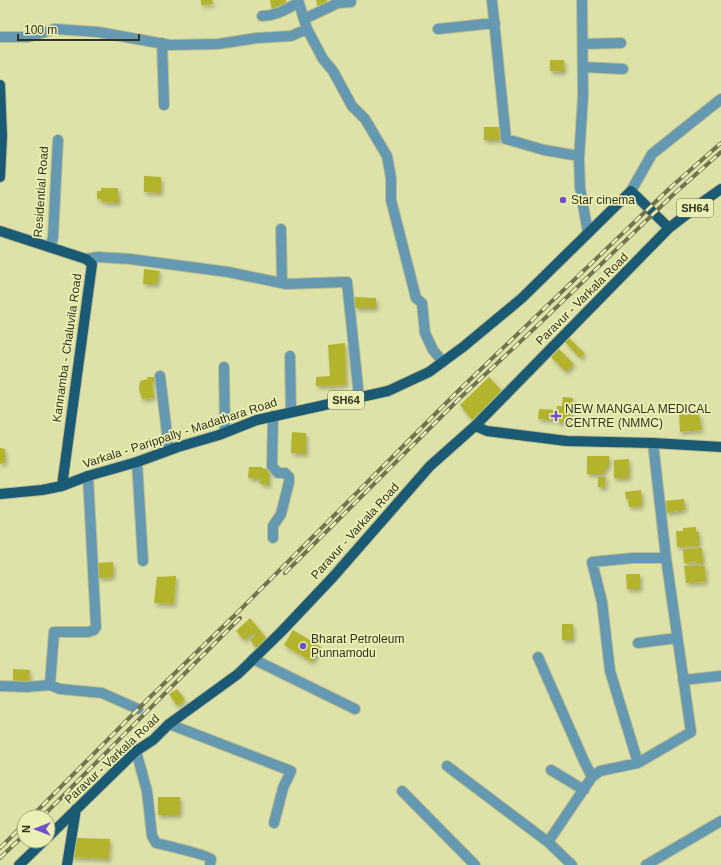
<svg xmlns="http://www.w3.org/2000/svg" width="721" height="865" font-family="Helvetica,sans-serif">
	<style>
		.building { fill: #b2b42e; filter: url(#shadow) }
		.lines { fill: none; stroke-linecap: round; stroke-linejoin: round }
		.minor-casing { stroke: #bdbf8c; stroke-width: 12 }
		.major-casing { stroke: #bdbf8c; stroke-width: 12 }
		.minor { stroke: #6599b2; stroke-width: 10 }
		.major { stroke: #1b5a75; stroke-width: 10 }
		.rail-casing { stroke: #727450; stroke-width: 4 }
		.rail { stroke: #ecefb5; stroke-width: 2.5; stroke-dasharray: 8; stroke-linecap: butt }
		.poi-dot { fill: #6e4fc8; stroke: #ecefb5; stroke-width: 1.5 }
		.labels { text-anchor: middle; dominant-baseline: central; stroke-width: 3.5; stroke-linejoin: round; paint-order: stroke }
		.shield { fill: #ecefb5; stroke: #6a6c4b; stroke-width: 1 }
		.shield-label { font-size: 11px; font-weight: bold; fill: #33341d }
		.street-label { font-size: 12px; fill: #33341d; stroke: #ecefb5 }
		.poi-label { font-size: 12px; fill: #33341d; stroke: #ecefb5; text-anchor: start }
	</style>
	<defs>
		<filter id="shadow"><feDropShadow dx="2" dy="3" stdDeviation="2" flood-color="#0004"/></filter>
	</defs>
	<rect width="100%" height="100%" fill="#dfe2a8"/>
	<path class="building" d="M201,0H212L213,4L201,5Z
		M270,0H286L287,6L272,10Z
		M316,0H327L328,5L318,7Z
		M550,60H564V72L550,71Z
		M484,127H500L501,140H484Z
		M144,176L161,177V193L144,192Z
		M101,188H118L119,203L102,202L101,199H97V191H101Z
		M144,269L160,271L157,284H143Z
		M355,297L376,298V308H355Z
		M569,338L585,354L580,358L565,342Z
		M345,343L346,385L316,386V377L330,376L328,345Z
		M559,349L574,364L566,372L551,357Z
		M147,377H155V382H152L154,398L142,399L139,389L140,381L148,379Z
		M489,377L503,392L472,420L460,405Z
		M563,397L573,398L571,418H569L568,421H562V423L557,422V420L538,419L539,409L556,410L557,406H562Z
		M679,414H699L702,430L680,432Z
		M292,432L306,433V454L291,453Z
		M0,448L5,449V463L0,464Z
		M587,456H609V466H607V469H604V474H587Z
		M629,459V478H614V460Z
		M249,467H262V468L269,469V485L260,484V479L248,478Z
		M598,477H606L605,488L598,487Z
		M641,490L642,506L629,507L628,499H626L625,492Z
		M684,499L685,510L666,513L664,501Z
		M696,527V532H699V546L677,547L676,531H683V528Z
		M702,548L703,564H697L696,562L684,563L683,549Z
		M113,562V577L98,578V563Z
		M698,565V566H705L706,582L686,583L684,566Z
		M626,574H640V589H627Z
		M176,576L174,604L154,603L157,577Z
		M250,618L267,639L256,648L250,640L255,636L253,633L244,640L236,631Z
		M562,624H573V640H562Z
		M293,630L321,647L312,662L284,645Z
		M13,669L30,670L29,684L13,683Z
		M177,689L185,700L177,706L169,694Z
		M158,797H180V815H158Z
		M74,838L110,839L109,859L71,857Z"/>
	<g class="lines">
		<defs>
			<path id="minor" d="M298,0L307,29L323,59L333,71L352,106L365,119L387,156L391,178V200L416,298L422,303L425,333L433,350L443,362
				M582,0L583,96L579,159L580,188L588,233
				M492,1L506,139L544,150L579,156
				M262,16C276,16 286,9 298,3
				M304,19L338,3L351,2
				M438,29L495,23
				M0,37H28L55,29L98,32L170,45L218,44L257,38L291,36L307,29
				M162,43L164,105
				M583,44L621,43
				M583,67L623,69
				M631,191L652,154L721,99
				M281,229L282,283
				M51,246L53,237L58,140
				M86,259L98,257L130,259L228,272L286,284L347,282L359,397
				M290,356L291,412
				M224,367L225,432
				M160,376L169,450
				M273,416L272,466L278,473H285L289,477V482L281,514L273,526V538
				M137,462L143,561
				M638,643L677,638
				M538,657L584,761L592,777
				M253,659L355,709
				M683,680L721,676
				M50,685L54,632H88L94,630L96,627L88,476
				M0,686L27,687L50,685L60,689L102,693L138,709
				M169,724L291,771L283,788L274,823
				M136,751L147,791L152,836L156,843C164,845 208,855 211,859L210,865
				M638,763L610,671L602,602L592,562L633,558H666
				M447,766L548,842
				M551,770L584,790
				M402,791L475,865
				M572,865L548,842L592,777L600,771L638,763L691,732L666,558L653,443
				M646,865L721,821"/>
			<path id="major" d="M0,85L2,136L0,177
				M0,231L86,259L92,264L62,486
				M475,426L487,431L567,441L653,443L721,447
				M0,494L42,490L62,486L88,476L137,462L178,447L219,435L257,420L388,391L429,372L463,347L522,298L631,191L669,228
				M48,837L136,751L153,740L169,724L238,674L281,632L333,577L430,466L475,426L669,228L704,201L721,189
				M19,865L44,841
				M67,865L76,809"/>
		</defs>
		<use href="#minor" class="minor-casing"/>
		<use href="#major" class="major-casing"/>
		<use href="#minor" class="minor"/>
		<use href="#major" class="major"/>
		<defs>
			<path id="rail" d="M285,573L460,398L537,326L676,192L721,152
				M31,817L147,700L235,615L455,394L671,187L721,143
				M42,817L240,618
				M0,848L24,824
				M0,858L24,835"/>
		</defs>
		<use href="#rail" class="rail-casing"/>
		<use href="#rail" class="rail"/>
	</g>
	<g class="poi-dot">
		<circle cx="563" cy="200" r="4"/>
		<path d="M554 410h4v4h4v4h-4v4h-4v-4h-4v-4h4z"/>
		<circle cx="303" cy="646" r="4"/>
	</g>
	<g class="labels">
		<g class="shield">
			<rect x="677" y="199" width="36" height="18" rx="3"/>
			<rect x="328" y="391" width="36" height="18" rx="3"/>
		</g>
		<g class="shield-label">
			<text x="695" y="208">SH64</text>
			<text x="346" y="400">SH64</text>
		</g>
		<g class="street-label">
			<text transform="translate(41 192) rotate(-86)">Residential Road</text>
			<text transform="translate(582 299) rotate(-45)">Paravur - Varkala Road</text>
			<text transform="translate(67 348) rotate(-82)">Kannamba - Chaluvila Road</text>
			<text transform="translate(180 433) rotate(-18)">Varkala - Parippally - Madathara Road</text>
			<text transform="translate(355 531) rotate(-48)">Paravur - Varkala Road</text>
			<text transform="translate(112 759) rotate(-43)">Paravur - Varkala Road</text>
		</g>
		<g class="poi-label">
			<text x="571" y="200">Star cinema</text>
			<text x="565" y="409">NEW MANGALA MEDICAL<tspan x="565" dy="14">CENTRE (NMMC)</tspan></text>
			<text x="311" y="639">Bharat Petroleum<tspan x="311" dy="14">Punnamodu</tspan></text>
		</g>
	</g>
	<g transform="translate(36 829) rotate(270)"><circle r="19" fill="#ecefb5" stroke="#a2a478"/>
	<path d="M0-3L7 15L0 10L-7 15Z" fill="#6e4fc8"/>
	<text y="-6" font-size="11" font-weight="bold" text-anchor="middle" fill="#33341d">N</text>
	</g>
	<path d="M18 34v6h121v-6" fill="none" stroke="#33341d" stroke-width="2"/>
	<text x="24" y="34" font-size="12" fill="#33341d" stroke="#ecefb5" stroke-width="3" paint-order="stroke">100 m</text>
</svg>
